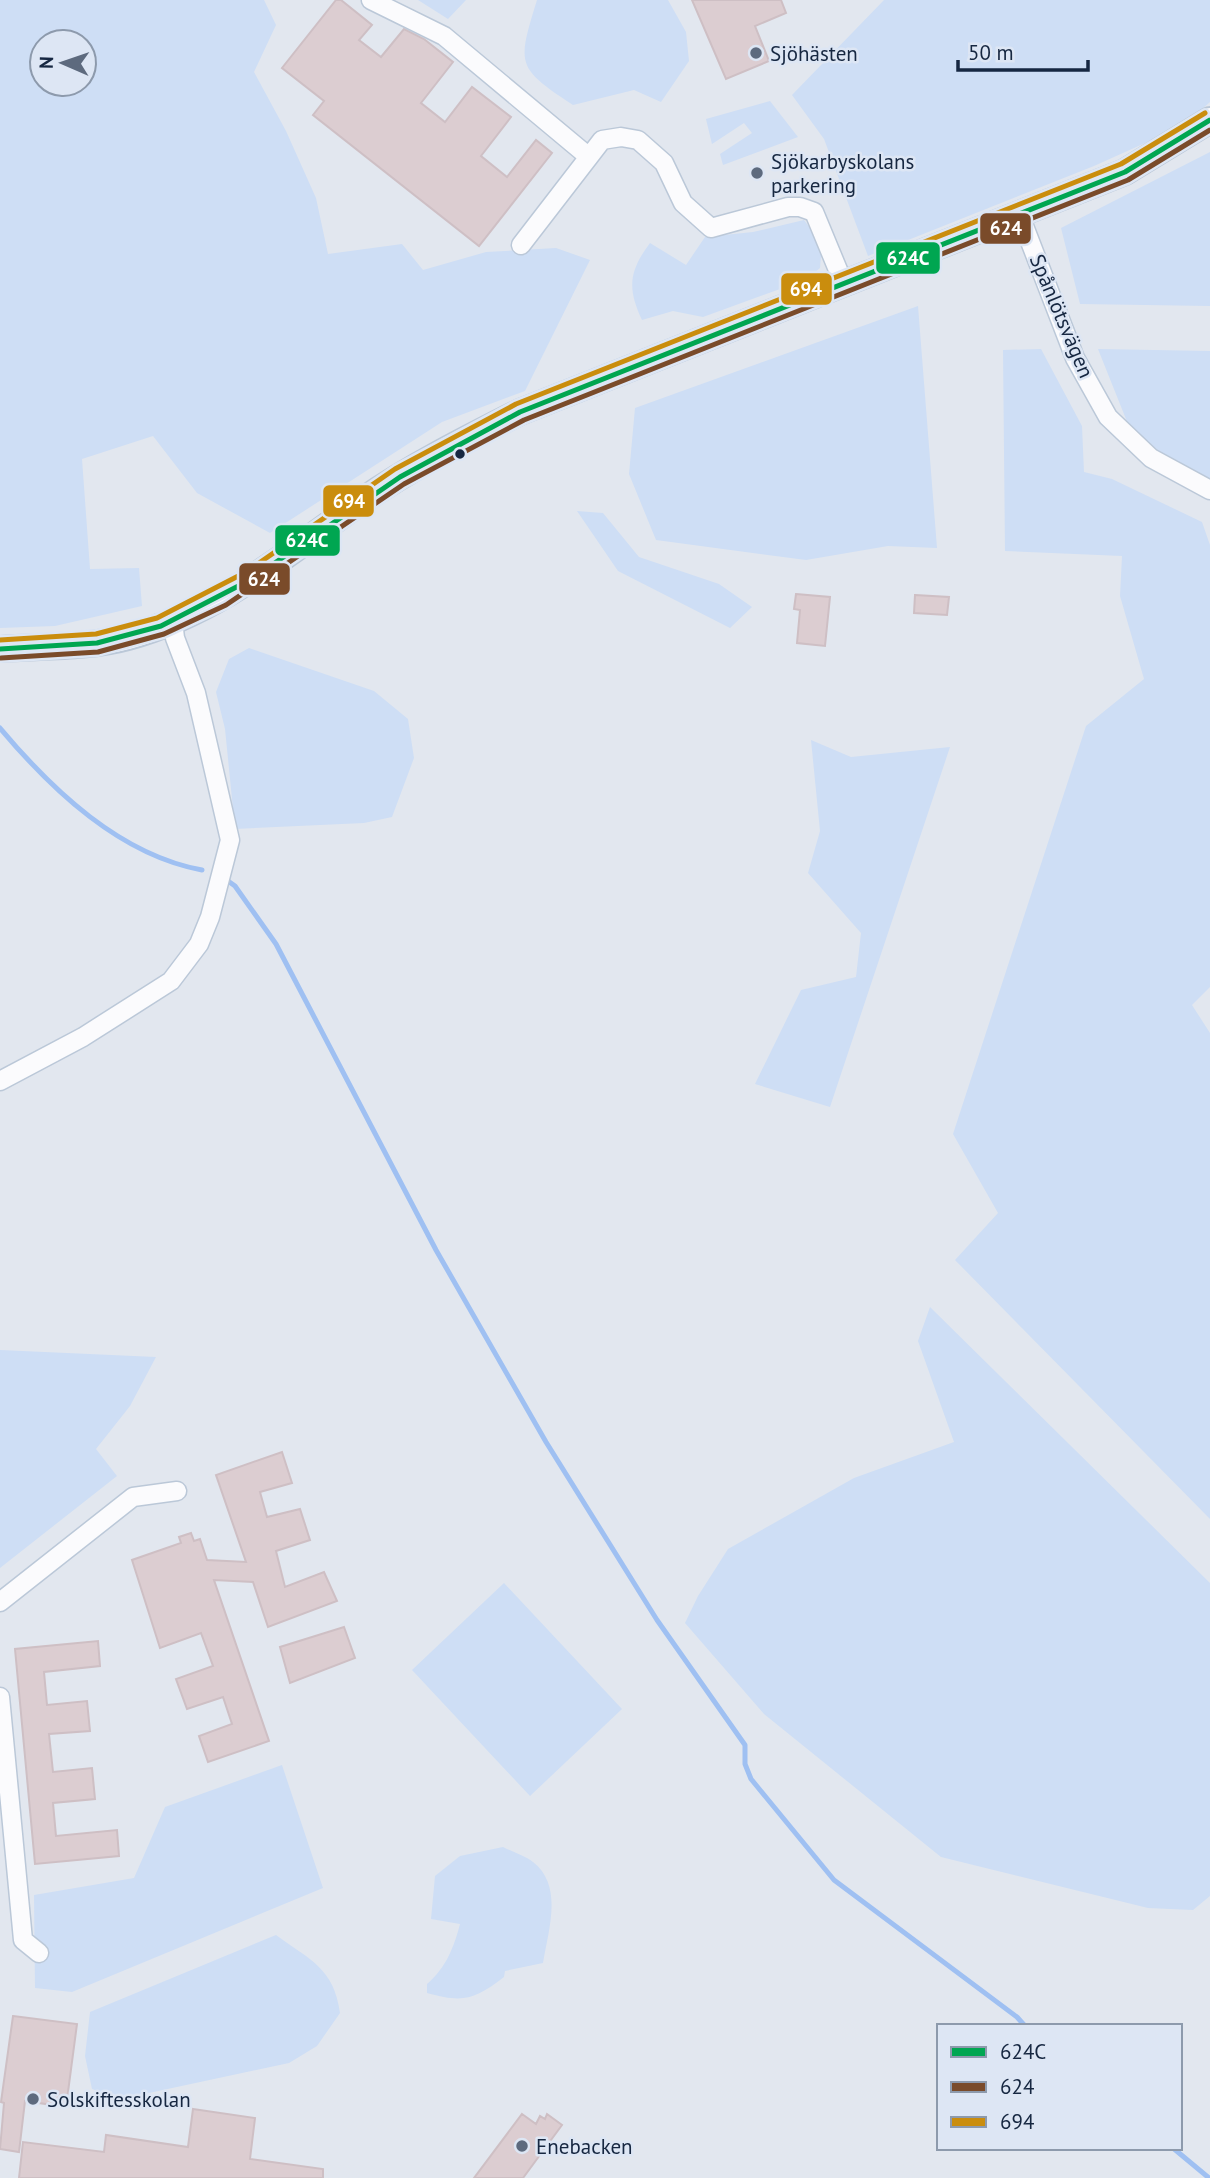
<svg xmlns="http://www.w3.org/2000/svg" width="1210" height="2178" font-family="'PT Sans',sans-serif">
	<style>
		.green { fill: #cedef5; fill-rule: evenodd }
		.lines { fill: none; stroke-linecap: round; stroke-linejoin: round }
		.stream { stroke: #9fc0f2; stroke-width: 5 }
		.building { fill: #dccdd1; stroke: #cebfc4; stroke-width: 2 }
		.street-casing { stroke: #bbc8d8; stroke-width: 21 }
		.secondary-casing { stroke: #bbc8d8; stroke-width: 28 }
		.street { stroke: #fbfbfd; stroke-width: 18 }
		.secondary { stroke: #fbfbfd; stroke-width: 24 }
		.bus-1-casing { stroke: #dde6f4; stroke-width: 10 }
		.bus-2-casing { stroke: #dde6f4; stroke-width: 10 }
		.bus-3-casing { stroke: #dde6f4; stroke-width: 10 }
		.bus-1 { stroke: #00a651; stroke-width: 5 }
		.bus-2 { stroke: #7a4b2a; stroke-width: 5 }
		.bus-3 { stroke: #ca8d0d; stroke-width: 5 }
		.poi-dot { fill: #5d6a7e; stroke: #dde6f4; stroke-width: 2.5 }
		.bus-dot { fill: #162741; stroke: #dde6f4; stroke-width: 2.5 }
		.labels { text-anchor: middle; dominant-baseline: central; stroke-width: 5; stroke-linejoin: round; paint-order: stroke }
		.poi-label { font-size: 21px; fill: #162741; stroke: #dde6f4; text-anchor: start }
		.street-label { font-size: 21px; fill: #162741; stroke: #dde6f4 }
		.line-badge { stroke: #dde6f4; stroke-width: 2.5 }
		.badge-label { font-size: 19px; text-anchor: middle; font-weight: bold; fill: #fff }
	</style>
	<rect width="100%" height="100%" fill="#e2e7ef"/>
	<path class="green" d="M0,0H264L276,25L254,72L286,131L316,198L328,254L402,244L423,270L486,252L556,248L590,260L525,391L442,422L270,533L197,493L153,436L82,459L90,569L139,568L142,606L55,626L0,628ZM42,42H84V84H42Z
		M418,0H466L448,19Z
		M537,0H668L686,32L689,61L661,102L634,90L573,105C516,67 517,65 537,0Z
		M884,0H1210V102L1183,126L1094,166L868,256L824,139L792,95Z
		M770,101L798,137L723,165L720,154L752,133L744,123L712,144L706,119Z
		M1210,152V306L1080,304L1061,228Z
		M804,220L822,244L820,268L805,280L703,317L673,311L642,320C627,288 629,271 650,243L686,265L705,237L753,232Z
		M918,306L937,548L888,546L806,560L656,540L629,474L635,408Z
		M1041,349L1082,426L1084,472L1112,479L1202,522L1210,545V987L1192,1005L1210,1033V1519L955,1260L998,1213L953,1134L1086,726L1144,679L1120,596L1122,556L1005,551L1003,350Z
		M1098,349L1210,351V483L1169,460L1128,424Z
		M577,511L603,513L639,557L719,584L752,607L730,628L618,571Z
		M249,648L374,691L408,719L414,758L392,817L364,823L235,829L225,729L216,692L229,659Z
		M811,740L851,757L950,747L830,1107L755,1084L801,990L856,977L861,933L808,873L820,831Z
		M930,1307L1210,1583V1896L1193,1910L1148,1908L941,1857L764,1714L685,1623L698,1596L728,1549L854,1478L954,1442L918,1341Z
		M0,1350L156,1357L130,1406L96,1449L117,1476L0,1568Z
		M504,1583L622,1709L530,1796L412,1670Z
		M282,1765L323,1888L72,1992L35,1988L34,1895L134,1878L165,1807Z
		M503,1847C513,1852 525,1856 533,1862C564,1886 548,1931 543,1963L505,1971L504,1977C474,2000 463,2003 427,1993V1984C446,1968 454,1947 460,1924L431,1919L435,1876L460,1856Z
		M276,1935C310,1960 334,1968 340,2013L317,2046L289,2063L121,2099L92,2089L85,2056L90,2012Z"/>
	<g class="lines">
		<path class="stream" d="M0,728C52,790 120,855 202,870
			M228,881L235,886L276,944L436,1250L546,1442L657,1620L745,1745V1764L751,1779L834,1880L1017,2017L1025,2026
			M1173,2148L1209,2178"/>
	</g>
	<path class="building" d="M336,0H341L372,25L359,40L381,57L404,29L424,39L453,62L421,103L445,122L472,87L511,117L481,156L507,177L536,140L552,153L479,246L313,115L324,101L282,68Z
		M692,0H781L786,13L755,26L769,61L726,79Z
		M796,594L830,597L825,646L797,643L800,610L794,609Z
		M915,595L949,597L947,615L914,613Z
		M282,1452L292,1483L260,1492L267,1517L300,1509L310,1540L276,1551L285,1587L324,1572L337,1601L268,1627L253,1582L214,1580L269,1741L208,1762L199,1736L232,1724L223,1697L187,1709L176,1679L213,1666L201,1633L160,1648L132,1560L181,1543L179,1537L191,1533L194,1541L200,1539L207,1560L246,1562L216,1475Z
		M344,1627L355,1658L290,1683L280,1647Z
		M98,1641L100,1666L44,1672L47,1705L87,1701L90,1731L49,1734L53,1772L92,1768L95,1799L53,1803L56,1836L117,1830L119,1856L35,1864L15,1649Z
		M13,2016L77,2024L66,2107L25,2101L19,2152L0,2149L4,2103L1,2102Z
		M193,2109L255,2118L250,2159L323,2169V2178H19L23,2142L104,2152L106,2135L188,2147Z
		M522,2114L536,2124L540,2116L545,2119L547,2114L562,2125L523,2178H474Z"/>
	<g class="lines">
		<defs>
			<path id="street" d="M371,0L444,36L589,157
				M1019,213L1075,358L1108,417L1151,458L1210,490
				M521,245L602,140L621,137L638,140L664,163L683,203L711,228L788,207H800L814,212L843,282
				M0,1081L83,1037L171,981L199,944L210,917L230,840L196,693L175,638L173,621
				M0,1602L133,1497L177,1491
				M0,1697L23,1940L39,1953"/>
			<path id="secondary" d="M0,649C41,646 88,648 128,637C217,613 287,553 362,501C411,467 466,439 520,412L1125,172L1210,120"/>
		</defs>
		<use href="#street" class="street-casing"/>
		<use href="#secondary" class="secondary-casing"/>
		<use href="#street" class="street"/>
		<use href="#secondary" class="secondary"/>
		<defs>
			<path id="bus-1" d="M0,649L97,643L161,626L250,580L400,477L520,412L1125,172L1210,120"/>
			<path id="bus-2" d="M1,658L98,652L164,634L226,605L404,484L524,420L1128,180L1210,130"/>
			<path id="bus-3" d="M0,640L96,634L157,618L246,572L395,469L516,404L1121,164L1205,113"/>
		</defs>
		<use href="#bus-1" class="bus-1-casing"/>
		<use href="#bus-2" class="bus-2-casing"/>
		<use href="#bus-3" class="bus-3-casing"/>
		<use href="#bus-1" class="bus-1"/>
		<use href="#bus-2" class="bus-2"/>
		<use href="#bus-3" class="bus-3"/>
	</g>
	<g class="poi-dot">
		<circle cx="756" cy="53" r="7"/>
		<circle cx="757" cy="173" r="7"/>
		<circle cx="33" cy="2099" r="7"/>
		<circle cx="522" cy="2146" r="7"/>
	</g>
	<circle class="bus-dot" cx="460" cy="454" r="6"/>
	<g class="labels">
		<g class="poi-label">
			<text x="770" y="53">Sjöhästen</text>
			<text x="771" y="161">Sjökarbyskolans<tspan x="771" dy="24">parkering</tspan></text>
			<text x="47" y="2099">Solskiftesskolan</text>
			<text x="536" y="2146">Enebacken</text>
		</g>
		<g class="street-label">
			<text transform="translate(1062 316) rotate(67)">Spånlötsvägen</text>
		</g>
	</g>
	<g class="line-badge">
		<rect x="979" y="212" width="53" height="33" rx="7" fill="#7a4b2a"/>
		<rect x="875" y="241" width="66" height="34" rx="7" fill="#00a651"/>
		<rect x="780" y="272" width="53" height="34" rx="7" fill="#ca8d0d"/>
		<rect x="322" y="484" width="53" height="34" rx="7" fill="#ca8d0d"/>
		<rect x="274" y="524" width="67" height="33" rx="7" fill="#00a651"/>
		<rect x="238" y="562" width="53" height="34" rx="7" fill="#7a4b2a"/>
	</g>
	<g class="badge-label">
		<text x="1006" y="235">624</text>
		<text x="908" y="265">624C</text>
		<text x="806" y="296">694</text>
		<text x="349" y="508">694</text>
		<text x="307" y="547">624C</text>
		<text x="264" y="586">624</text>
	</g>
	<rect x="937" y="2024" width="245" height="126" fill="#dde6f4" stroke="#8d9aac" stroke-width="2"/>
	<rect x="951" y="2047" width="35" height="10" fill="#00a651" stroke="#8d9aac" stroke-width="2"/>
	<text x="1000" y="2059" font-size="21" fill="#162741">624C</text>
	<rect x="951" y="2082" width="35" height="10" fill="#7a4b2a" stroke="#8d9aac" stroke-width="2"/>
	<text x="1000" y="2094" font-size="21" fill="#162741">624</text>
	<rect x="951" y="2117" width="35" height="10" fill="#ca8d0d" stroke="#8d9aac" stroke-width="2"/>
	<text x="1000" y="2129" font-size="21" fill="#162741">694</text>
	<g transform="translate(63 63) rotate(272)"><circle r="33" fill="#dde6f4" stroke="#8d9aac" stroke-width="2"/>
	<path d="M0-5L12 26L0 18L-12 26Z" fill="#5d6a7e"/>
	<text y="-10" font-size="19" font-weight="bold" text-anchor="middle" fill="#162741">N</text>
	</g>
	<path d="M958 60v10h130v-10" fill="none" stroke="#162741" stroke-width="3.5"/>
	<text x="968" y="60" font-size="21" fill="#162741" stroke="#dde6f4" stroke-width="5" paint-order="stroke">50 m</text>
</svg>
